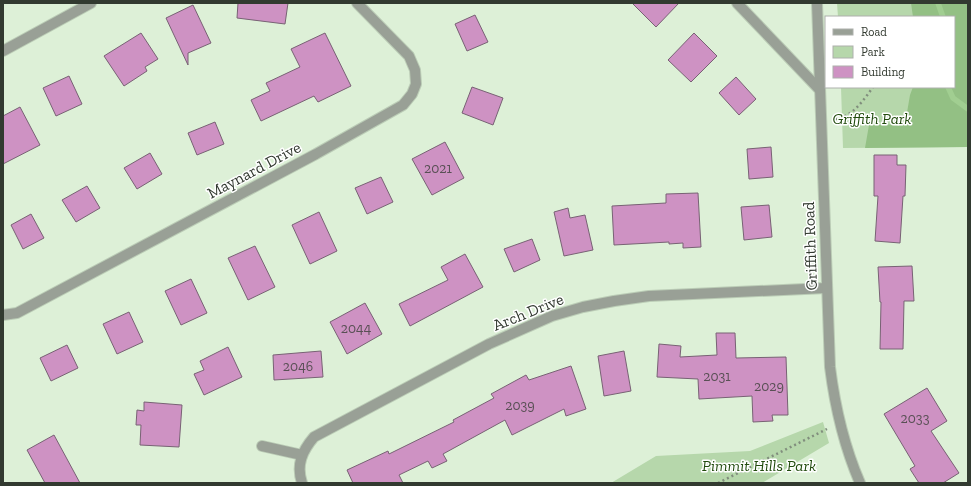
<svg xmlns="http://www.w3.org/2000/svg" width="971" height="486" font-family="'Zilla Slab',serif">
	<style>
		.green { fill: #b6d7ab }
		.forest { fill: #93c084 }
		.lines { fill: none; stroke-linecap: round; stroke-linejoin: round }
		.stream { stroke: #a1ce91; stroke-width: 5.5 }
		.building { fill: #ce92c3; stroke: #786274 }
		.minor-casing { stroke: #bbccb6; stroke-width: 12 }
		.tertiary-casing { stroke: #bbccb6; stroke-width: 12 }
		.path { stroke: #818e7d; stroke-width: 2.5; stroke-dasharray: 2 3; stroke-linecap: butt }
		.minor { stroke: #99a096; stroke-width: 10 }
		.tertiary { stroke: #99a096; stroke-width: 10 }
		.labels { text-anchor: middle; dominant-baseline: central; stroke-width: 3; stroke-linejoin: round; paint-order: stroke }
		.number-label { font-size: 14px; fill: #595055 }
		.park-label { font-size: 16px; font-style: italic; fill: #214b0d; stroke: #fff }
		.street-label { font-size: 16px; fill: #323a30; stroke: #fff }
	</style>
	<rect width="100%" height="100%" fill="#ddf0d7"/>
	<path class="green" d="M837,3H968V147L843,148L841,87H954V17H838Z
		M823,422L829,443L762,483H611L656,456L750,451Z"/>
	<path class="forest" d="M911,3H968V147L865,148L869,125L905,124L910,95L913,87H954V17H913Z"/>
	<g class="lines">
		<path class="stream" d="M938,3L943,17
			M948,87L953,98L968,109"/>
	</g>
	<path class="building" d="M238,3H288L285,24L237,18Z
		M632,3H679L656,27Z
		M193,5L211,43L188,53V65L166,18Z
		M475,15L488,42L467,51L455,24Z
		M141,33L158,59L145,67L147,71L124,86L104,56Z
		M325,33L351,86L318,102L314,96L261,121L251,100L270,91L266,83L300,67L291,49Z
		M694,33L717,56L691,82L668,60Z
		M69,76L82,104L56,116L43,88Z
		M736,77L756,99L739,115L719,93Z
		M472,87L503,98L493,125L462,113Z
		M20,107L40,145L3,164V116Z
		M215,122L224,144L197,155L188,133Z
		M445,142L464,178L432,195L412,159Z
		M771,147L773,177L749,179L747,149Z
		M150,153L162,174L137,189L124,168Z
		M874,155H897V165H906L905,196H903L900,243L875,241L878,196H874Z
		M381,177L393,202L367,214L355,188Z
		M87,186L100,208L76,222L62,200Z
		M698,193L701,247L683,248V243L669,244V242L614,245L612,206L666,203V194Z
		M769,205L772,237L744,240L741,207Z
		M568,208L570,218L585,215L593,250L564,256L554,212Z
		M319,212L337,251L310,264L292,225Z
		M31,214L44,238L23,249L11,225Z
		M532,239L540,260L514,272L504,249Z
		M255,246L275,287L248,300L228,258Z
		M465,254L483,287L410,326L399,304L448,280L441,267Z
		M912,266L914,301H904L903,349H880L881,302H880L878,267Z
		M191,279L207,313L181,325L165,291Z
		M365,303L382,334L347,354L330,322Z
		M129,312L143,342L117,354L103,324Z
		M716,333H735L736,358L786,357L788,415H772L773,421L753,422L752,396L699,399L698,379L657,377L659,344L681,346L680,357L717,355Z
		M67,345L78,368L51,381L40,358Z
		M228,347L242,377L204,395L194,374L204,370L200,361Z
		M321,351L323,377L274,380L273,355Z
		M624,351L631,391L604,396L598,356Z
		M571,366L586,409L566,416L564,409L512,435L505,420L443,454L447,461L432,468L428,461L399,475L403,483H353L347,470L388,451L389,454L454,422L453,420L494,398L491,394L526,375L529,380Z
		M927,388L947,421L931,431L959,473L943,483H919L910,469L915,466L884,414Z
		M144,402L182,405L179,447L140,445L141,425H136L137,410L144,411Z
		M54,435L80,483H45L27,450Z"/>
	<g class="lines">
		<defs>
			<path id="minor" d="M737,3L819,89
				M3,51L91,3
				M3,315L17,313L316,154L403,105L412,94L416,84L415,70L409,56L357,3
				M262,446L302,455
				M302,483C296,465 302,451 314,437L489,344L552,316L583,307L614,301L649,296L826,288"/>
			<path id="tertiary" d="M817,3L830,367C835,407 844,446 860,483"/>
		</defs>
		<use href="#minor" class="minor-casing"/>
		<use href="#tertiary" class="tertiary-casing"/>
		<path class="path" d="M835,119C851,118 864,100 873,87
			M718,483L827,429"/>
		<use href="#minor" class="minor"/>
		<use href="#tertiary" class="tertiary"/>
	</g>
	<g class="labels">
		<g class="number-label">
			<text x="438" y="168">2021</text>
			<text x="356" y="328">2044</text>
			<text x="298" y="366">2046</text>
			<text x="717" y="376">2031</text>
			<text x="769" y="386">2029</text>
			<text x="520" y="405">2039</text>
			<text x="915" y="418">2033</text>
		</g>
		<g class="park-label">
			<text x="872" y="118">Griffith Park</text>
			<text x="759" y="465">Pimmit Hills Park</text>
		</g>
		<g class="street-label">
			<text transform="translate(254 170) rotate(-28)">Maynard Drive</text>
			<text transform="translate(810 246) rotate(-92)">Griffith Road</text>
			<text transform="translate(528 312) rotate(-22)">Arch Drive</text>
		</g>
	</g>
	<rect width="971" height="486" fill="none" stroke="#323a30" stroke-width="8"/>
	<rect x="825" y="16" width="130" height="72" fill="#ffffff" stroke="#adb0ac"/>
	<rect x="833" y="29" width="20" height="6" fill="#99a096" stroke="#adb0ac"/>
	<text x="861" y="36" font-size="12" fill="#323a30">Road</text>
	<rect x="833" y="46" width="20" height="12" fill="#b6d7ab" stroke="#adb0ac"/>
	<text x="861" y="56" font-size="12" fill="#323a30">Park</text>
	<rect x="833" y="66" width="20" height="12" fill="#ce92c3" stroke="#adb0ac"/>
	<text x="861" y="76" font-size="12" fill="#323a30">Building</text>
</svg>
